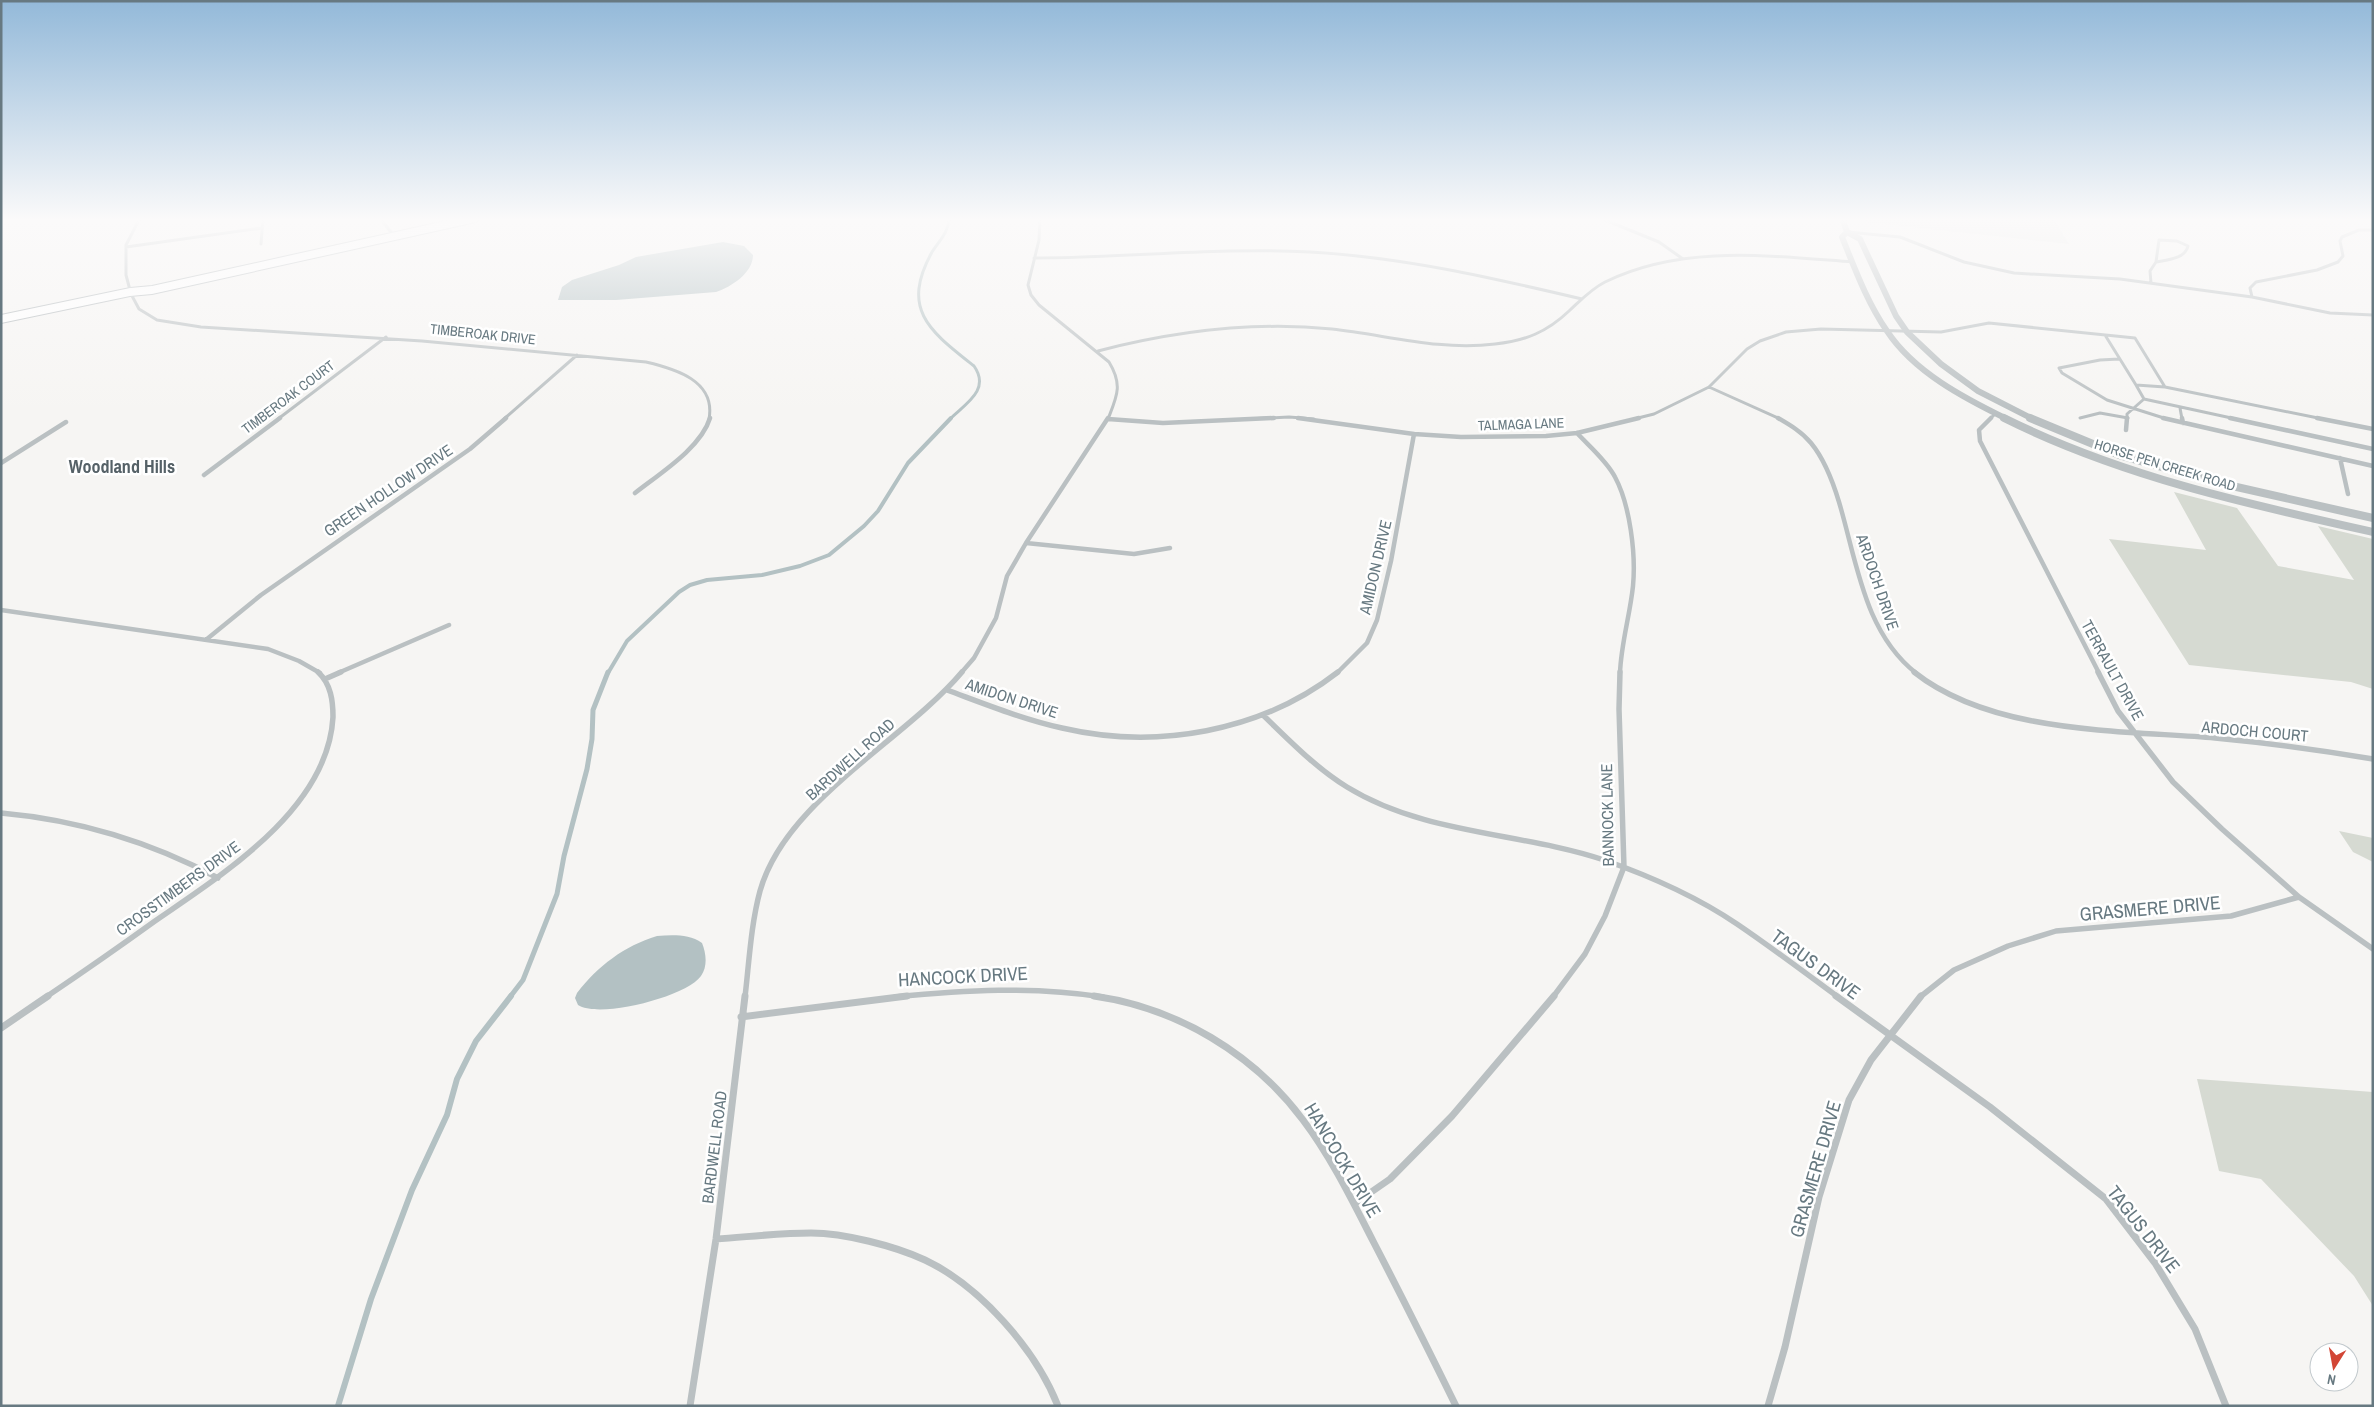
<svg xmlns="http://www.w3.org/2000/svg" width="2374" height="1407" font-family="'Archivo Narrow',sans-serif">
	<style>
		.built { fill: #e6e7e6 }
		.green { fill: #d6dad2 }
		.water { fill: #b3c1c3 }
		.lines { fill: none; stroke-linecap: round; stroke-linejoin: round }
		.stream-far3 { stroke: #b3c1c3; stroke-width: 3 }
		.stream-far2 { stroke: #b3c1c3; stroke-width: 4 }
		.stream-far1 { stroke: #b3c1c3; stroke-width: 5 }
		.stream { stroke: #b3c1c3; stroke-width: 6 }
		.secondary-casing { stroke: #afb6b9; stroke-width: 2 }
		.minor-far3 { stroke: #bac0c2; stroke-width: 3 }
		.minor-far2 { stroke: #bac0c2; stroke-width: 4.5 }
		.minor-far1 { stroke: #bac0c2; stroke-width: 5.5 }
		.minor { stroke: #bac0c2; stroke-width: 7 }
		.tertiary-far1 { stroke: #bac0c2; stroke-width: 6 }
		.tertiary { stroke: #bac0c2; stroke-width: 8 }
		.secondary { fill: #fff; fill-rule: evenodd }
		.labels { text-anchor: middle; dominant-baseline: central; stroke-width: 5; stroke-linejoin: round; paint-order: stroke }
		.far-street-label { font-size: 14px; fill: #677981; stroke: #fff }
		.street-label { font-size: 16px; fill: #677981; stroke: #fff }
		.neighbourhood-label { font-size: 18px; font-weight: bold; fill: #556167; stroke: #fff }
		.near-street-label { font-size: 19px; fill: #677981; stroke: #fff }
	</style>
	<rect width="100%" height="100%" fill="#f6f5f3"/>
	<path class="built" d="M1863,218H2053L2069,244L1865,222Z"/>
	<path class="green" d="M2174,492L2237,508L2278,566L2354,580L2318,526L2373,539V689L2351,682L2189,665L2109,539L2206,550Z
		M2339,831L2373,838V862L2353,852Z
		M2197,1079L2373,1092V1306L2354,1276L2261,1179L2219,1171Z"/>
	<path class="water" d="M723,242L744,246L753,255C753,273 731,287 716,292L616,300H558L562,287L572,280L619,265L636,257Z
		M657,936C673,935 689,934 702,943C706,953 708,966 701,976C686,997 599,1019 578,1005L575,998L577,993C598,966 624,946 657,936Z"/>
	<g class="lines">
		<path class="stream-far3" d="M949,218C949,232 939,241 932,252C900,310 930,331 974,366C991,390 965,404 950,419"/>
		<path class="stream-far2" d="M608,673L627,641L679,592L690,585L707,580L762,575L800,566L829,555L864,526L878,511L908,463L951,418"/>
		<path class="stream-far1" d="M510,997L523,980L557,894L564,856L587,769L592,739L593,710L608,672"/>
		<path class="stream" d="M338,1406L371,1299L412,1190L447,1115L457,1079L476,1041L511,996"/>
		<defs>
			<path id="secondary" d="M459,218H482L476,222L152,294L130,296L1,323V315L130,288L152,286Z"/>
		</defs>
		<use href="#secondary" class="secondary-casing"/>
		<path class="minor-far3" d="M140,218L126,245V275L131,294L139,309L157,320L201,327L422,341L646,362C676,369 716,381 709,419
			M380,218L394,236
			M1040,218L1039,240L1028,285L1031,295L1039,305L1109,362C1123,385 1117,396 1108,419
			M1600,218L1659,242L1683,259
			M1848,232L1900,237L1964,262L2014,273L2120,279L2252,297L2330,313L2373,315
			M2159,240L2177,241L2188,246C2185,259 2167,260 2156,262Z
			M261,244L263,218
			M126,247L262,228
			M1034,258C1126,258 1218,247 1310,252C1402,257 1493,278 1582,299
			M2151,283L2150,271L2156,262
			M2252,297L2250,288L2256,282L2317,270L2338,262L2343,256L2340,241L2342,237L2359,230H2373
			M2105,335L2136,385
			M1098,351C1175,331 1252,321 1332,329C1387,335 1439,351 1495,344C1525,341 1547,332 1569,311C1580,301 1591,289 1605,282C1682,244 1771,256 1853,262
			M2119,359L2100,360L2059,368L2062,373L2107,400L2167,419
			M1709,387L1780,419
			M2144,399L2236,419
			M2180,408L2182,419
			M2080,418L2100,413L2128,418
			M278,419L386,337
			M504,419L577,355
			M1247,419L1289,417L1314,419
			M1634,419L1654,414L1709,387L1747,349L1760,341L1786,332L1821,329L1941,332L1989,323L2135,338L2165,387L2323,419
			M1990,419L1996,413
			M2127,419V414L2144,399L2136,385L2165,387"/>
		<path class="minor-far2" d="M1298,418L1414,434L1461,437L1546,436L1577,433L1639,418
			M1778,418C1790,425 1802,432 1811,443C1825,460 1833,482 1839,502C1857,562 1864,632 1916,673
			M1991,418L1979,430L1980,441L2099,673
			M2163,418L2373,466
			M2182,418L2183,423
			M2230,418L2373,449
			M2317,418L2373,429
			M1108,419L1163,423L1274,418
			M2126,430L2127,418
			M1577,433C1589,446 1607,461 1615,477C1630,505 1636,554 1633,586C1630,615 1621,644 1620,673
			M2340,458L2348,494
			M1,463L66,422
			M204,475L280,418
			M635,493C659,474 701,448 710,418
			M1026,543L1134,554L1170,548
			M1,610L268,649L299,661L320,673
			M207,639L261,595L470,449L506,418
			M338,673L449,625
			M961,673L974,658L996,618L1007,576L1026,543L1108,418
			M1337,673L1367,643L1377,620L1391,561L1414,434"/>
		<path class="minor-far1" d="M1914,672C1992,734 2119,730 2215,738C2268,743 2320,750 2373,759
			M2098,672L2118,711L2173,782L2222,829L2299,897L2373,949
			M325,679L341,672
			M947,690C985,704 1022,719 1062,728C1156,750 1261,732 1338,672
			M1264,716C1290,741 1316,768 1347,787C1425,835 1520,832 1604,860C1650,876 1697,897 1737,924C1771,947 1804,972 1838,997
			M1,813C79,820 149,841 218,878
			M46,997C83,972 119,947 155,921C223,874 328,809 333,717C333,701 331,684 318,672
			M745,997C749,963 751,924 760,891C785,801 904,741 962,672
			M895,997C964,990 1033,986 1103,997
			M1553,997L1585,954L1605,916L1624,867L1619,709L1620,672
			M1920,997L1954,970L2008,946L2056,931L2231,916L2299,897"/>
		<path class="minor" d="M1094,996C1177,1008 1253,1053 1303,1120C1331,1157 1352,1200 1373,1241C1401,1295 1429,1351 1456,1406
			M1836,996L1990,1107L2106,1199L2155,1263L2195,1329L2226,1406
			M741,1017L907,996
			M1,1028L48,996
			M1354,1204L1390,1179L1452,1116L1554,996
			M716,1239C747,1237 779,1233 811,1233C844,1233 895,1246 925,1260C980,1286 1036,1350 1058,1406
			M690,1406L716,1239L745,996
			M1768,1406L1785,1347L1819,1197L1849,1100L1871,1060L1921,996"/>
		<path class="tertiary-far1" d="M1842,218L1847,232L1860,239L1896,316L1907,332L1941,364L1978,391L2033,419
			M1847,232L1842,237C1855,269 1867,302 1887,331C1914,372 1964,398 2007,419"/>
		<path class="tertiary" d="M2004,418C2120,476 2247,504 2373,532
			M2030,418L2122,456L2219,483L2373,518"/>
		<use href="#secondary" class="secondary"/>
	</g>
	<linearGradient id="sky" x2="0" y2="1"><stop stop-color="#93b9d9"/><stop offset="0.53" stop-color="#fbfafa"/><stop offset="1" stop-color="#fbfafa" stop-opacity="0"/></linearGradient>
	<rect width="2374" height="415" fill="url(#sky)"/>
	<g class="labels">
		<g class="far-street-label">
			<text transform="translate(483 334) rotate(6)">TIMBEROAK DRIVE</text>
			<text transform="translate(288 397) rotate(-37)">TIMBEROAK COURT</text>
			<text transform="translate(1521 424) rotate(-2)">TALMAGA LANE</text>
			<text transform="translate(2165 465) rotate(17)">HORSE PEN CREEK ROAD</text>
		</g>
		<g class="street-label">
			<text transform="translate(388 490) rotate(-34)">GREEN HOLLOW DRIVE</text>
			<text transform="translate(1375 567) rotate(-77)">AMIDON DRIVE</text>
			<text transform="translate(1878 582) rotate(71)">ARDOCH DRIVE</text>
			<text transform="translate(2113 670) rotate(61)">TERRAULT DRIVE</text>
			<text transform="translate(1012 698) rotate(18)">AMIDON DRIVE</text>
			<text transform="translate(2255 731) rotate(5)">ARDOCH COURT</text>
			<text transform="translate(850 759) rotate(-42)">BARDWELL ROAD</text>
			<text transform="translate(1607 815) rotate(-91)">BANNOCK LANE</text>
			<text transform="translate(178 888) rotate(-36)">CROSSTIMBERS DRIVE</text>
			<text transform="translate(714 1147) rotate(-83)">BARDWELL ROAD</text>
		</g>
		<g class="neighbourhood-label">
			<text x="122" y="466">Woodland Hills</text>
		</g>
		<g class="near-street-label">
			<text transform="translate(2150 908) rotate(-5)">GRASMERE DRIVE</text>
			<text transform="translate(1816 964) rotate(36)">TAGUS DRIVE</text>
			<text transform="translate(963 976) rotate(-3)">HANCOCK DRIVE</text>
			<text transform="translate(1343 1160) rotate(59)">HANCOCK DRIVE</text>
			<text transform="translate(1815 1169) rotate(-74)">GRASMERE DRIVE</text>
			<text transform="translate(2144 1229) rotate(52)">TAGUS DRIVE</text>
		</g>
	</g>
	<rect width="2374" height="1407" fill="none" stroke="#677981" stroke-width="5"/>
	<g transform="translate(2334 1367) rotate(191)"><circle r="24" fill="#ffffff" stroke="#c2c9cd"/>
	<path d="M0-4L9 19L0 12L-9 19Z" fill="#d24636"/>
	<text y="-8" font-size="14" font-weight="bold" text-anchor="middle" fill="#677981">N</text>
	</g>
</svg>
